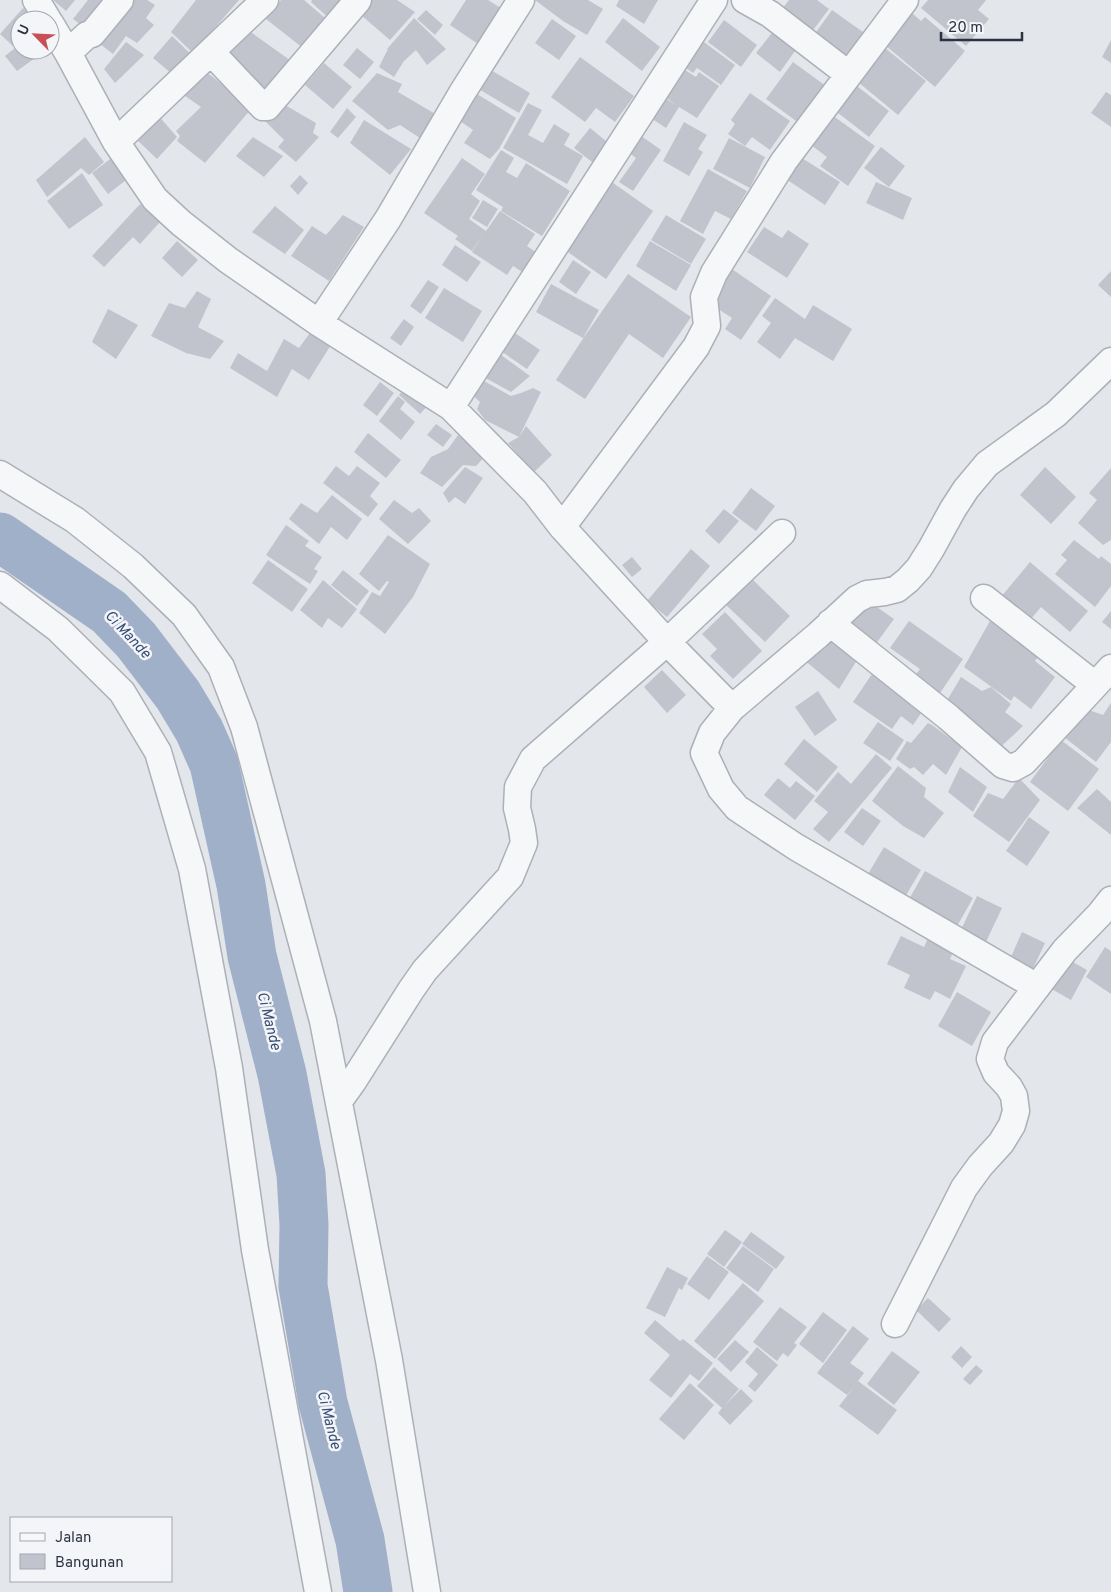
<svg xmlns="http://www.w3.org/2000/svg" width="1111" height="1592" font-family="Overpass,sans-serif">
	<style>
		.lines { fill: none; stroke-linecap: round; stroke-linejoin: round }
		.river { stroke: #a0b0c9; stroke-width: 49 }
		.building { fill: #c1c4cd }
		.minor-casing { stroke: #acb0b8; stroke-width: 29 }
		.minor { stroke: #f6f7f9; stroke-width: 26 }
		.labels { text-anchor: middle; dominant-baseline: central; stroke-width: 5; stroke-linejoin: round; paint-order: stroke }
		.water-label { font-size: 15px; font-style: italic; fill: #374d75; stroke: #f3f5f8 }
	</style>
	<rect width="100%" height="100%" fill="#e3e6eb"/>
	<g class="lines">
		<path class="river" d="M0,537L109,612L136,640L178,695L199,730L214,764L241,885L252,956L282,1074L301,1174L304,1225L303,1286L323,1403L360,1540L368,1592"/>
	</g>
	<path class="building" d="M53,0H75L66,11Z
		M88,0H115L91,32L73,19Z
		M124,0H147L155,5L146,18L154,25L137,43L126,36L113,54L91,37Z
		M196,0H239L193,53L171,32Z
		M281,0H304L332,24L308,52L266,19Z
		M312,0H343L333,22L311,2Z
		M361,0H397L415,12L390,40L354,9Z
		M466,0H488L504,10L481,46L450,25Z
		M535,0H588L603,9L587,35L563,21Z
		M619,0H658L644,24L616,6Z
		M789,0H817L829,9L808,37L778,14Z
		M928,0H986L978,10L989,19L966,46L921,8Z
		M23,8L36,20H20V41L14,47L0,34Z
		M426,10L443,25L435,35L417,19Z
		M832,10L870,37L849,66L811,39Z
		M912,13L921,21L925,17L965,51L935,87L885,45Z
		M414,18L446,49L427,65L416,50L404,61L394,77L379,67L388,49H387Z
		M623,18L660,47L642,71L605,42Z
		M552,19L576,36L559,60L535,43Z
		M724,20L757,45L741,67L708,42Z
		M245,28L294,63L263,99L222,60Z
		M775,29L800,44L780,72L756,53Z
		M172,36L198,61L178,79L153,58Z
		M697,37L735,65L721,85L697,68L693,73L678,62Z
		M1111,40V63L1102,57Z
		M126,42L144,55L115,83L104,69Z
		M20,44V50H29L35,58L17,71L5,56Z
		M357,48L374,62L360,79L343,65Z
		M885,48L926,81L898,115L858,82Z
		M580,57L634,96L615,122L596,108L585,122L551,97Z
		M793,62L830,89L803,126L766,99Z
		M324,63L352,87L333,109L305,85Z
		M677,65L696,77L699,72L719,86L697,118L679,107L666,128L643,113L656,92L676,105L659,92Z
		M200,67L252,108L205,163L177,141L180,136L176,131L201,107L178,91Z
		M489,69L530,93L519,113L477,88Z
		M377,73L402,84L398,92L437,115L420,138L400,125L388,130L352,101Z
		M853,83L889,111L869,137L833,109Z
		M1106,92L1111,95V127L1091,113Z
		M750,93L790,121L770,150L752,137L745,146L728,134L735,124L731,120Z
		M477,94L516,118L499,149L490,159L464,143L473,130L460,121Z
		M278,101L316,123L313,133L319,137L296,162L278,147L284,140L261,117Z
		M528,103L542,110L528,135L543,143L554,124L570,134L564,145L583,156L567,184L503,148Z
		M347,108L356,117L338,138L330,132Z
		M157,114L177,137L157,159L135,138Z
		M832,115L875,146L848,186L820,166L827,157L811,145Z
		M364,120L411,149L390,175L350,143Z
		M684,122L707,135L698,149L703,152L689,176L663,161Z
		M590,128L611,145L596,165L574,148Z
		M637,133L661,150L633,191L619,182L636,158L626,150Z
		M85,137L104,162L89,175L81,168L47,197L36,180Z
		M253,137L283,156L264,177L236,156Z
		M729,138L765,157L750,188L713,169Z
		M881,147L905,166L889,187L864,168Z
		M501,150L514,158L506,172L517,178L526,163L570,191L542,236L501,211L503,207L476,190Z
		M797,155L840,182L825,205L783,177Z
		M114,156L130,177L108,194L92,173Z
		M462,158L485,174L471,194L480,201L469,219L486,231L500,211L535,234L527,246L537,253L524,273L513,266L507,275L472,252L484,233L472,251L455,239L458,236L424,213Z
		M708,169L747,191L731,219L715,211L703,234L680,221Z
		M82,173L103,205L69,229L47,201Z
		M300,175L308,183L298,195L290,186Z
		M606,178L653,211L606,279L558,245Z
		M876,182L912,198L903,220L866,203Z
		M483,200L498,209L487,227L472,218Z
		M140,204L160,222L140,244L133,237L104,267L92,256Z
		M275,206L304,230L285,254L252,232Z
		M343,215L364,227L329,281L291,256L312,226L326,235Z
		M666,215L706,239L691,264L651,240Z
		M764,227L782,238L788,230L809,244L787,278L747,252Z
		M177,241L198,260L182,277L162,258Z
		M650,241L691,265L676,291L636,266Z
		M455,245L481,262L467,282L442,265Z
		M573,260L591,272L576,294L559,282Z
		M732,269L771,296L741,340L725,329L732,318L709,303Z
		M1111,271V297L1098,285Z
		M628,274L691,317L663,358L629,334L585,399L556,380L584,337Z
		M428,280L439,287L421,314L410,306Z
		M551,284L599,310L583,338L536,312Z
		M444,288L482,311L463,342L425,318Z
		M197,291L211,299L198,327L224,341L210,359L186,353L151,336L169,303L185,308Z
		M775,298L805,319L813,305L852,329L833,361L795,338L780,359L757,342L771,323L762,316Z
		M108,309L138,325L116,359L92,342Z
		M404,319L414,327L401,346L390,338Z
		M315,326L334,340L309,380L292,369L277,397L230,368L238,353L267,371L284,339L299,348Z
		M512,331L540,350L527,369L498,349Z
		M497,352L530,376L511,392L482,376Z
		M471,379L484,381L511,396L521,393L533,388L541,392L519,437L526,426L552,455L534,472L508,443L519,437L485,420L477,409L480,402L469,392Z
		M380,382L394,393L377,416L363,405Z
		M409,383L431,402L420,414L399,395Z
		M398,396L405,402L400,409L415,422L401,440L379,421Z
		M436,424L452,435L443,447L427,435Z
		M368,433L401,460L386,478L354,452Z
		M469,434L490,451L476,466L463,465L442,487L420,473L431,457L448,449L458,435L463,439Z
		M336,466L349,476L357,466L380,483L370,496L378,504L368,517L323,483Z
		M465,467L483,478L465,504L455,497L449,503L443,493Z
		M1045,467L1076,497L1051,524L1020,495Z
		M1111,468V540L1103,545L1078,523L1097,500L1089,493Z
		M751,488L775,506L756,531L732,513Z
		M332,495L362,519L347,540L331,527L319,544L289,519L301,503L317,513Z
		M394,500L412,513L419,508L431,521L408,544L379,519Z
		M724,509L739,521L719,544L705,531Z
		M286,525L309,541L305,546L322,557L314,569L318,571L310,584L266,555Z
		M388,535L430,564L413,597L385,634L359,613L372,592L380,596L389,582L387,581L379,591L359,574Z
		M1074,540L1099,559L1101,556L1111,564V586L1095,607L1055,574L1067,560L1061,555Z
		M691,549L710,566L667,617L647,601Z
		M632,557L642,569L632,577L622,565Z
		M268,560L308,589L292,612L252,583Z
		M1030,562L1088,611L1070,632L1041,607L1024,627L996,603Z
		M343,570L369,591L357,606L331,585Z
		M750,577L790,616L765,642L725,604Z
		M323,580L357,609L342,628L328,618L322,628L300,610Z
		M868,601L894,619L872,649L846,631Z
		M1111,611V629L1102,622Z
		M725,612L762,651L733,679L710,656L717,649L702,634Z
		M909,621L963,659L936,699L910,682L920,669L890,648Z
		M990,621L1017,642L1023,633L1044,649L1035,661L1055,677L1031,709L1014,696L1011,701L964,667Z
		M824,632L859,657L839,689L803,659Z
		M876,668L926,706L913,725L901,716L892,729L853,702Z
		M662,670L686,695L667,713L644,687Z
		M961,677L982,691L991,687L1011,704L1005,712L1023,726L994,753L943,707Z
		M818,691L837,720L815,736L795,707Z
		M1111,703V742L1096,762L1064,737L1083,708L1103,715Z
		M878,722L904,740L890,761L863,743Z
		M928,723L932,725L962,747L946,775L933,764L923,775L914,767L910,769L896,759L907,741L911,743Z
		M804,739L838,767L817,792L784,764Z
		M1061,740L1099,769L1068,811L1030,782Z
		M876,754L892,768L829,842L813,829L828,812L814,801L838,772L851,784Z
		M898,766L926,788L924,797L944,813L924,838L903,826L872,801Z
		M960,767L987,787L973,812L948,792Z
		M778,778L790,788L796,781L815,796L795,820L764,795Z
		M1019,778L1040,800L1009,842L973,816L988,793L1003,799Z
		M1097,789L1111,802V835L1077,808Z
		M862,808L881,821L863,846L844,832Z
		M1029,817L1050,832L1027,866L1006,851Z
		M884,847L921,870L905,897L868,874Z
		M925,871L973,898L956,928L908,901Z
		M977,896L1002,908L984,946L959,934Z
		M1022,932L1045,943L1029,977L1007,966Z
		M901,936L924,947L929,936L955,948L950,959L966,966L950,999L935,991L930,1000L904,988L910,975L887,964Z
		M1105,947L1111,951V994L1086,977Z
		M1062,956L1087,970L1071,1000L1046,986Z
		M957,992L991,1012L972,1046L938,1026Z
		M725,1230L742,1242L724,1267L707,1254Z
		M751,1232L785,1257L776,1269L742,1244Z
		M743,1246L774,1269L758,1292L726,1268Z
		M707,1256L729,1272L709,1300L687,1284Z
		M667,1267L688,1278L682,1290L679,1288L665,1317L646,1308Z
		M743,1283L764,1301L715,1359L694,1341Z
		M928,1298L951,1319L939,1332L916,1310Z
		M780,1307L807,1327L794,1343L797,1345L788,1357L783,1353L777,1361L753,1342Z
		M823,1312L847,1330L823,1363L799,1344Z
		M655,1320L680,1341L683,1339L713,1363L699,1381L690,1374L671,1398L649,1380L670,1355L644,1333Z
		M853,1326L869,1339L850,1363L864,1373L858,1381L897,1410L878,1435L839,1406L854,1387L847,1395L817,1373Z
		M735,1340L749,1352L731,1372L717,1359Z
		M961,1346L972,1357L962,1368L951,1357Z
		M757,1347L778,1365L755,1392L748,1386L758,1374L745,1362Z
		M892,1351L920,1372L894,1405L867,1384Z
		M976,1365L983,1371L970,1385L963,1379Z
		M714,1367L739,1389L724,1406L741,1389L753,1401L730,1425L718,1413L722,1408L697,1386Z
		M690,1383L714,1405L684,1440L659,1419Z"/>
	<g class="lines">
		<defs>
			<path id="minor" d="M36,0L48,20
				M745,0L770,14L848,74
				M50,23L68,53L116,142L155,199L181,223L228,260L319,323L451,407L535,492L562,527L667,642L732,708
				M211,52L263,107H267L358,0
				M68,53L87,35L92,34L120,0
				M116,142L265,0
				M319,323L388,219L462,93L521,0
				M451,407L714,0
				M0,474L75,520L133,566L184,615L221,667L244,727L323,1021L389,1360L427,1592
				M562,527L696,347L707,326L704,297L714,273L784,161L905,0
				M0,585L58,629L122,692L158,752L192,869L229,1068L255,1250L318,1592
				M984,598L1095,685
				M830,623L948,717L1003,765L1013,768L1024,762L1111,668
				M1037,987L796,847L737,808L721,789L704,753L712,733L732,708L818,635L857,599L867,594L885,592L897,589L908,580L919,568L931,549L953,509L966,489L987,464L1056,414L1111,361
				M339,1101L352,1083L411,990L425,970L510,877L524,843L522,829L517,808L518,787L533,759L667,642L782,533
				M895,1324L964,1188L980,1166L1001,1143L1012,1125L1016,1111L1014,1096L1009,1087L996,1073L990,1059L995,1042L1065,950L1100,914L1111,900"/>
		</defs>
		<use href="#minor" class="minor-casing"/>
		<use href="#minor" class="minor"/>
	</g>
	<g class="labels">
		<g class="water-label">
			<text transform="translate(127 635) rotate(47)">Ci Mande</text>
			<text transform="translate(268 1021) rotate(76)">Ci Mande</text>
			<text transform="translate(328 1420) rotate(76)">Ci Mande</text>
		</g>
	</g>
	<rect x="10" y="1517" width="162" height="65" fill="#f3f5f8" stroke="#a3a7af"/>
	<rect x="20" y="1533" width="25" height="8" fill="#f6f7f9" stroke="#a3a7af"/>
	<text x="55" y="1542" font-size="15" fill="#2c3242">Jalan</text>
	<rect x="20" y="1554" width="25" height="15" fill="#c1c4cd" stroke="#a3a7af"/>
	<text x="55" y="1567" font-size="15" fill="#2c3242">Bangunan</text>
	<g transform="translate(35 35) rotate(294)"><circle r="24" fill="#f3f5f8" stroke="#a3a7af"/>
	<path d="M0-4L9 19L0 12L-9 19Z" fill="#c94f57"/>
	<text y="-8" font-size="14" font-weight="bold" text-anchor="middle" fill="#2c3242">U</text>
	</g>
	<path d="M941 32v8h81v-8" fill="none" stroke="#2c3242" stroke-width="2.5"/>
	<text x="948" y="32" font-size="15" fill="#2c3242" stroke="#f3f5f8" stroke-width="4" paint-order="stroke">20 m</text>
</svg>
